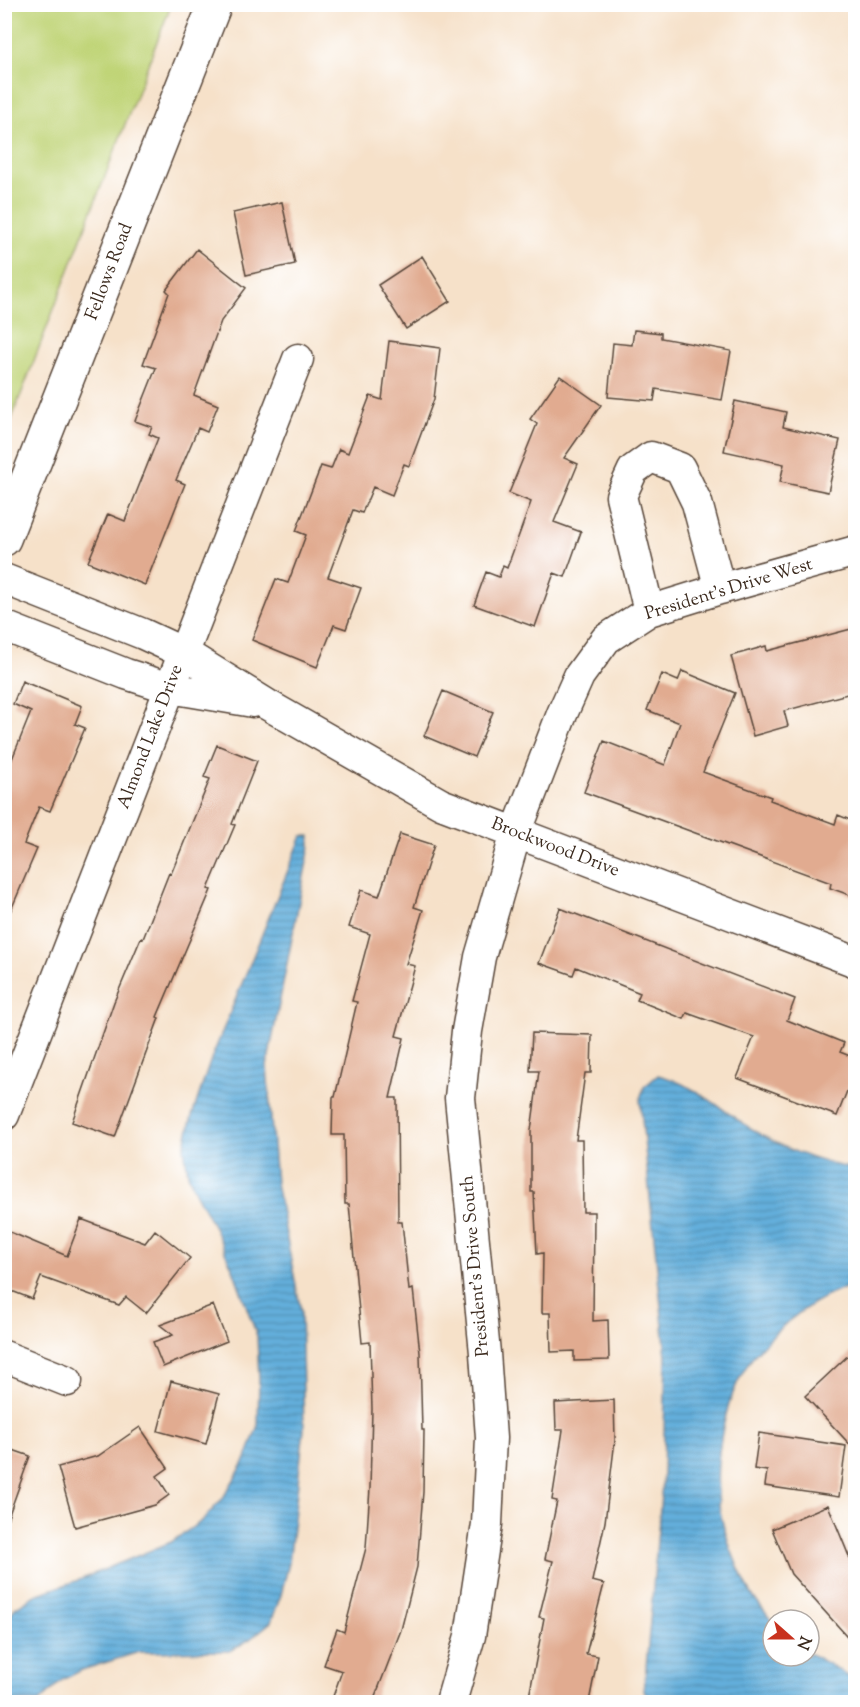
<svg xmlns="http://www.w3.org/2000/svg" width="860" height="1707" font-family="'Sorts Mill Goudy',serif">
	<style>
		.park { fill: #c0d477; stroke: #7e7f4a; stroke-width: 1.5 }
		.water { fill: url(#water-rules); stroke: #4f6c7d; stroke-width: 1.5 }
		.building { fill: #e1ab90 }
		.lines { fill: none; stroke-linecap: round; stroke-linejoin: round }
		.minor-casing { stroke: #574538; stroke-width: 33 }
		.tertiary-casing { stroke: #574538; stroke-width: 36 }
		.minor { stroke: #fff; stroke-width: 30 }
		.tertiary { stroke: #fff; stroke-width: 33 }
		.labels { text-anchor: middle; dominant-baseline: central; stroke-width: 4.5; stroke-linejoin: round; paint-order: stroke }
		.street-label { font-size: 18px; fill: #3b2a1e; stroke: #fff }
	</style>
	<defs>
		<pattern id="water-rules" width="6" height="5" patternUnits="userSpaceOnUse" patternTransform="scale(1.5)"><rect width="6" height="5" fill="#63afdc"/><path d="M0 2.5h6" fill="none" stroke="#538fb2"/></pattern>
	</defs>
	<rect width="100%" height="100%" fill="#fff"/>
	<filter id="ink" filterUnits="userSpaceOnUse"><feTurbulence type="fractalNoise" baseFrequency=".0167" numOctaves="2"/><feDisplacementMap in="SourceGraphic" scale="12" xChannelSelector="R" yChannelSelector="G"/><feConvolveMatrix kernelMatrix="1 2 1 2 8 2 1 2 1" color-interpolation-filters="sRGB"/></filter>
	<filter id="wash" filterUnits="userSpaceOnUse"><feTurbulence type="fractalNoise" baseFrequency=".008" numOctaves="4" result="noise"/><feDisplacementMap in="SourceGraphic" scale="24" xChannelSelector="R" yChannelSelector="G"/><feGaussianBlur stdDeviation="1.35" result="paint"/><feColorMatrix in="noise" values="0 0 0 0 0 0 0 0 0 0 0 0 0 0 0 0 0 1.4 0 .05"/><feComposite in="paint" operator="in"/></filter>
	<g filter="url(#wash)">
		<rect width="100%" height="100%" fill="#f6e1c9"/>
		<path class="park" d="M5,4L171,5L5,436L4,5Z"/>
		<path class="water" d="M302,836H310V846L267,1066L276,1183L301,1311L304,1429L289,1563L281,1595L271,1622L249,1640L230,1651L139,1652L82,1670L62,1680L39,1702H5V1622L15,1608L35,1595L79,1580L171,1542L203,1520L223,1498L245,1461L258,1425L259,1379L257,1336L234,1272L215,1229L195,1192L188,1174L184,1148L192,1116L210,1062Z
			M658,1075C690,1083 715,1104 741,1122C776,1146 814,1162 855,1169V1285C815,1296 779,1325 753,1357C721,1398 709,1478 724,1528C731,1552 741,1577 754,1598C759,1606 770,1616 773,1624C775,1630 773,1649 773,1656H809V1653L855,1679V1702H650L644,1690L663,1473L666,1356L640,1099L644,1087Z"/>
		<g id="blocks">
			<path class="building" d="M282,202L295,264L246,275L233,213Z
				M197,249L246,288L221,321L194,395L218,405L207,432L198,428L176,480L185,484L145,585L88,562L108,514L125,521L158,438L149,434L152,427L135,421L156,368L143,364L169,293L166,290Z
				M422,256L450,301L406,329L378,285Z
				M634,330L661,333V338L731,351L722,400L656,389L654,401L608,397L613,343L632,345Z
				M389,341L440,348L434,399L409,466L404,464L392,495L373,487L362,513L353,510L328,577L361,588L346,629L334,625L317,667L252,640L276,579L288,583L306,535L296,531L321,466L331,469L339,449L348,453L370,396L382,400Z
				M560,376L601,405L564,458L578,464L554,522L581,532L565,577L554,573L535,627L474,605L486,572L499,577L503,566L507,568L531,502L509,493L537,424L530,419Z
				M735,401L786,412L783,427L840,440L828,492L780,482L784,464L724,451Z
				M855,628V692L784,711L788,726L753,736L731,656L766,646L767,651Z
				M682,671L735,693L703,772L771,797L770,800L835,824L838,815L855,822V897L830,888L831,883L584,792L604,741L665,765L680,723L647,710L662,674L678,681Z
				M22,681L82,706L75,724L85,728L50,811L39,807L24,844L37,849L5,924L4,779L31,712L13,704Z
				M443,691L493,712L474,757L424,736Z
				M217,745L257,761L232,824L235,825L208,889L211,890L157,1017L159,1018L115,1137L72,1122L114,1002L141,938L143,939L169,873L171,874L210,779L204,777Z
				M400,834L434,845L414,907L423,910L406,964L415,966L396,1036L404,1038L390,1098H397L398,1222H402L409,1290L413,1289L420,1353L422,1430H424L423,1492L417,1567L401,1630L373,1702H331L342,1671L324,1665L337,1629L344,1632L366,1548L370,1488L372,1409L370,1342L362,1343L349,1204H345L344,1135H332L333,1097H335L357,1002L352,1001L370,934L349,927L361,890L379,896Z
				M560,908L795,999L787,1020L844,1043L840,1052L855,1058V1071L837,1116L737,1078L754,1037L687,1013L684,1019L637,1000L640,993L576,967L573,975L539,963Z
				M532,1033L592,1035L591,1073H585L576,1140H582L583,1212H594L593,1321L608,1320L609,1360L574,1361V1351L551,1352L550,1313H542L543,1253L537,1254L534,1192H531V1131L539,1071H530Z
				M81,1219L145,1243L155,1230L190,1258L146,1313L126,1297L119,1305L41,1277L32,1299L4,1288V1244L10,1232L67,1256Z
				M213,1305L227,1341L163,1367L153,1342L173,1335L160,1325Z
				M855,1349V1450L805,1396Z
				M171,1381L219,1394L206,1444L158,1431Z
				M614,1400L615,1440L605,1522L592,1581L604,1584L586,1654L598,1656L589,1702H528L544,1618L539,1617L553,1561L545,1559L557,1501L552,1500L563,1430H556L555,1403Z
				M140,1427L168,1468L157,1476L169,1495L155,1505L75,1527L58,1467L98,1456Z
				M759,1433L846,1446L839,1497L765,1486L767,1471L754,1469Z
				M4,1447L30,1456L7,1520L4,1519Z
				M828,1505L855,1571V1645L791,1574L772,1529Z"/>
		</g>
	</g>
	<g filter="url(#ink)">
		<use href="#blocks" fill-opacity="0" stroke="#574538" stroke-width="1.5"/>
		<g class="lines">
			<defs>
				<path id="minor" d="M4,579L143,634L184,653L268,705L441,804L856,962
					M649,611L621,496L633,470L651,457L680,468L697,503L720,589
					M4,626L126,674L170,688L253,702
					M4,1115L298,359
					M4,1356L67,1381
					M451,1702L470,1636L487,1524L491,1438L485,1353L460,1098L467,1031L480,957L516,833L562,714L579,676L606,639L649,611L720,589L856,551"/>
				<path id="tertiary" d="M4,539L215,4"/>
			</defs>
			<use href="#minor" class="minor-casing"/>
			<use href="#tertiary" class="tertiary-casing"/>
			<use href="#minor" class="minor"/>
			<use href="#tertiary" class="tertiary"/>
		</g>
	</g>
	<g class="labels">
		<g class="street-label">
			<text transform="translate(110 272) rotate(-69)">Fellows Road</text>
			<text transform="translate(729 590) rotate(-17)">President's Drive West</text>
			<text transform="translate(151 737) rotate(-69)">Almond Lake Drive</text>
			<text transform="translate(555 848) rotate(21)">Brockwood Drive</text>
			<text transform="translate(476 1266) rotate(-95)">President's Drive South</text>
		</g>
	</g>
	<rect width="860" height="1707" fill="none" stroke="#fff" stroke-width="24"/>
	<g transform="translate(791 1638) rotate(111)"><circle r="28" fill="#ffffff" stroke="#b1aaa5" stroke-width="1.5"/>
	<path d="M0-4.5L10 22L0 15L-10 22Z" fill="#c8321e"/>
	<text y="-9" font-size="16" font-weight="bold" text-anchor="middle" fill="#3b2a1e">N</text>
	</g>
</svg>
